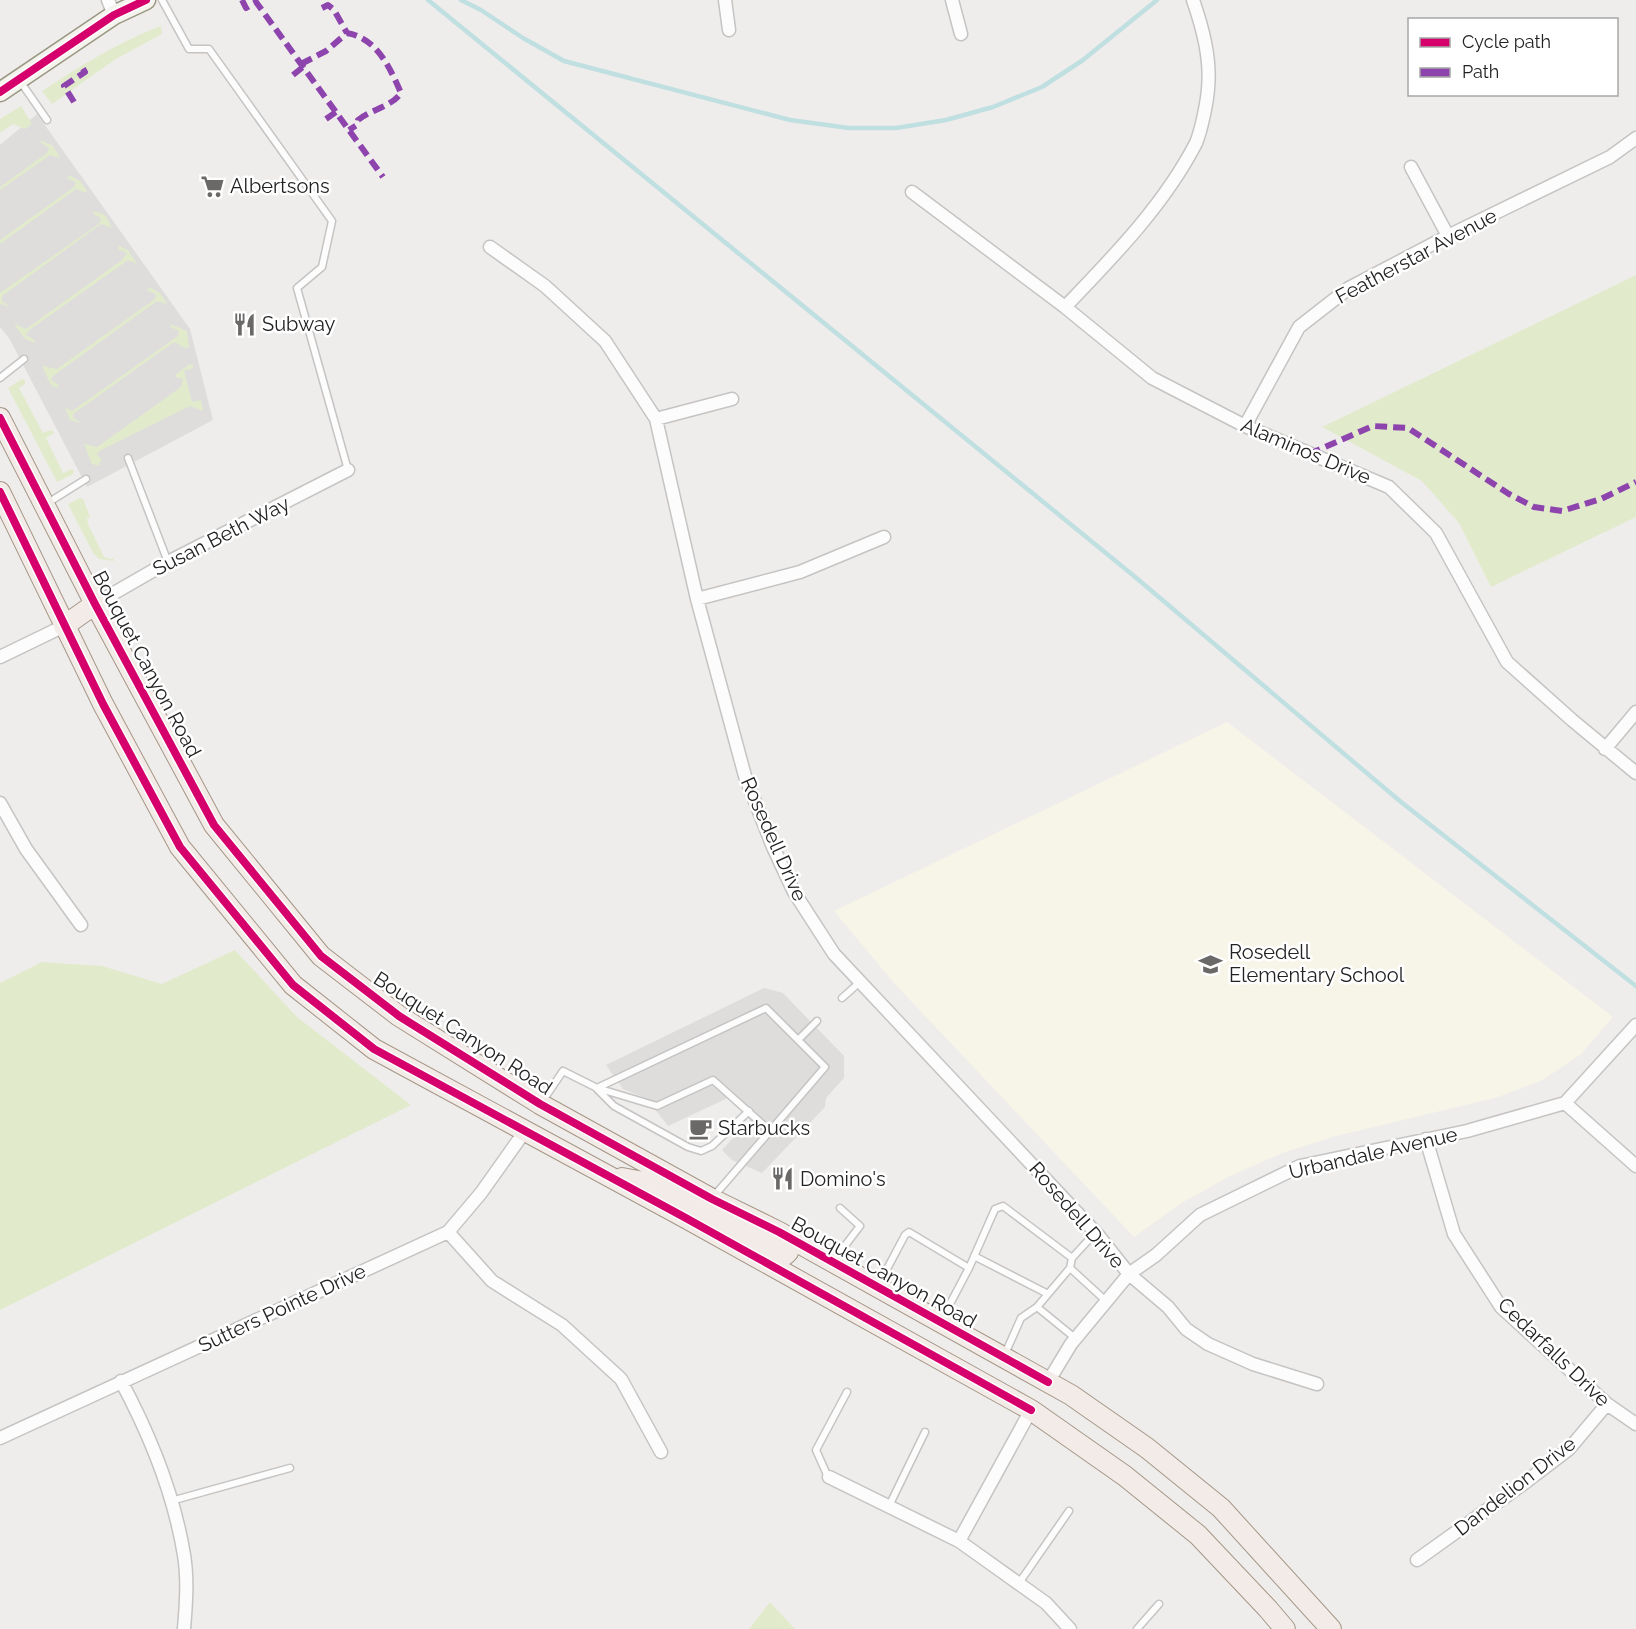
<svg xmlns="http://www.w3.org/2000/svg" width="1636" height="1629" font-family="Raleway,sans-serif">
	<style>
		.education { fill: #f7f4e8 }
		.religious { fill: #dedddc }
		.grass { fill: #e1ebcc }
		.lines { fill: none; stroke-linecap: round; stroke-linejoin: round }
		.stream { stroke: #bfdfe1; stroke-width: 4.5 }
		.lane-casing { stroke: #c5c4c3; stroke-width: 9 }
		.street-casing { stroke: #c5c4c3; stroke-width: 15 }
		.secondary-casing { stroke: #9a9882; stroke-width: 21 }
		.primary-casing { stroke: #a59787; stroke-width: 22 }
		.lane { stroke: #fdfcfc; stroke-width: 6 }
		.street { stroke: #fdfcfc; stroke-width: 12 }
		.secondary { stroke: #f4f3ed; stroke-width: 18 }
		.primary { stroke: #f2ebe7; stroke-width: 20 }
		.quiet { stroke: #8e44ad; stroke-width: 6; stroke-dasharray: 12 6; stroke-linecap: butt }
		.cycleway-casing { stroke: #fff; stroke-width: 11 }
		.cycleway { stroke: #d6006c; stroke-width: 8 }
		.labels { text-anchor: middle; dominant-baseline: central; stroke-width: 5; stroke-linejoin: round; paint-order: stroke }
		.poi-label { font-size: 20px; fill: #222; stroke: #fff; text-anchor: start }
		.street-label { font-size: 20px; fill: #222; stroke: #fff }
	</style>
	<rect width="100%" height="100%" fill="#efedeb"/>
	<path class="education" d="M1227,722L1613,1017L1581,1054L1541,1081L1495,1098L1336,1136L1282,1153L1230,1176L1180,1204L1134,1237L894,983L834,911Z"/>
	<path class="religious" d="M37,114L190,329L213,420L87,487L9,338L0,327V145Z
		M764,988L783,993L844,1056V1078L826,1098L825,1107L762,1173L732,1160L722,1150L750,1120L728,1098L668,1126L647,1099L623,1089L606,1065Z"/>
	<path class="grass" d="M161,26L162,34L116,59L52,104L42,91C80,66 118,42 161,26Z
		M21,106L32,124L25,129L13,124L0,133V119Z
		M42,141L53,146L60,158L50,155L0,190V187L47,153L49,148L40,142Z
		M69,175L80,181L87,191L86,193L76,189L0,244V240L74,187L76,182L67,178Z
		M94,211L105,215L112,228L101,224L2,296V301L10,307L0,304V293L100,223L101,218L93,214Z
		M119,246L128,250L137,264L128,260L28,331L26,335L35,340L34,343L24,338L14,324L26,329L122,260L127,253L118,249Z
		M1636,275V517L1491,587L1459,523L1422,481L1322,427Z
		M149,287L160,293L167,304L157,301L53,376L51,380L59,385L57,388L51,385L42,366L57,369L155,299L156,294L147,290Z
		M170,324L187,331L189,347L185,348L174,342L73,414V418L82,423L70,420L65,408L72,411L178,336L179,331L171,327Z
		M190,364L193,365V368L184,371L192,402L201,400L203,411L190,406L99,451L97,455L102,459L99,463L100,466L92,464L84,444L97,447L181,387L183,379L176,377L175,375Z
		M22,379L25,380V384L19,388L43,433L51,430L53,431L54,433L46,438L63,473L72,469L74,471L73,474L57,482L8,388Z
		M80,498L83,499L90,517L87,518L88,524L104,557L110,559L113,558L114,561L99,559L93,553L68,504Z
		M235,950L297,1017L411,1105L0,1310V983L42,962L102,966L162,984Z
		M770,1602L795,1629H749Z"/>
	<g class="lines">
		<path class="stream" d="M428,0L1134,576L1401,802L1636,986
			M461,0L481,10L523,38L564,61L790,120L849,128H896L946,120L993,107L1042,87L1083,60L1157,0"/>
		<defs>
			<path id="lane" d="M162,0L189,49H209L332,221L322,267L297,288L348,470
				M20,81L47,120
				M0,378L24,359
				M128,458L168,562
				M46,504L86,479
				M842,998L860,982
				M798,1040L817,1021
				M597,1088L766,1008L825,1067L770,1131
				M597,1089L614,1106L688,1147L701,1151L712,1146L749,1111
				M542,1102L563,1071L597,1088L657,1106L713,1080L770,1131L714,1196
				M974,1256L1048,1294
				M834,1260L860,1226L840,1208
				M1070,1268L1106,1301
				M879,1284L905,1235L909,1232L969,1268L995,1209L1003,1206L1072,1258
				M1037,1307L1075,1338
				M941,1321L969,1268
				M1005,1354L1021,1318L1037,1307L1070,1268L1072,1258L1095,1233
				M828,1477L816,1450L847,1392
				M171,1501L290,1468
				M889,1506L925,1432
				M1019,1583L1069,1511
				M1137,1629L1159,1604"/>
			<path id="street" d="M108,0L114,15
				M725,0L729,30
				M952,0L961,34
				M1411,167L1448,236
				M912,192L1065,307L1152,378L1245,426L1389,487L1436,533L1507,662L1572,720L1636,773
				M490,247L545,286L605,341L656,419L697,599L745,776L773,847L794,892L834,954L1098,1235L1129,1274L1168,1307L1186,1329L1208,1344L1253,1364L1317,1384
				M1065,307C1113,257 1164,205 1196,143C1201,131 1207,103 1208,89C1211,59 1203,29 1193,0
				M656,419L732,399
				M1245,426L1299,327L1349,288L1448,236L1610,157L1636,138
				M697,599L800,572L884,537
				M95,604L168,562L348,470
				M0,657L64,626
				M1605,749L1636,712
				M0,803L26,849L81,925
				M1565,1103L1636,1166
				M1426,1139L1454,1234L1501,1307L1607,1404L1636,1424
				M448,1232L492,1281L562,1325L621,1379L661,1452
				M121,1381C150,1435 174,1494 184,1555C188,1579 186,1605 184,1629
				M1048,1382L1071,1344L1129,1274L1156,1255L1200,1215L1300,1166L1467,1131L1565,1103L1636,1025
				M0,1438L448,1232L481,1193L525,1131
				M829,1477L959,1541L1046,1603L1070,1629
				M959,1541L1031,1410
				M1417,1560L1523,1484L1569,1449L1607,1404"/>
			<path id="secondary" d="M0,92L114,15L146,0"/>
			<path id="primary" d="M0,418L95,604L214,825L321,956L399,1016L540,1104L712,1199L779,1232L1071,1395L1147,1448L1221,1508L1331,1629
				M0,492L103,704L180,847L293,985L374,1049L684,1217L1031,1410L1125,1476L1198,1535L1268,1609L1285,1629
				M64,626L95,604
				M622,1178L649,1183L785,1255L788,1252L789,1248L779,1232"/>
		</defs>
		<use href="#lane" class="lane-casing"/>
		<use href="#street" class="street-casing"/>
		<use href="#secondary" class="secondary-casing"/>
		<use href="#primary" class="primary-casing"/>
		<use href="#lane" class="lane"/>
		<use href="#street" class="street"/>
		<use href="#secondary" class="secondary"/>
		<use href="#primary" class="primary"/>
		<path class="quiet" d="M242,0L246,8L256,2L383,177
			M322,8L328,5L334,10L347,33
			M301,64L326,51L347,33C377,38 390,68 401,93C391,107 370,110 358,120L357,125L349,130
			M293,75L303,67
			M74,102L64,86L85,72L80,64
			M326,119L336,112
			M1309,454L1373,426L1408,428L1509,494L1534,507L1562,511L1601,499L1636,482"/>
		<defs>
			<path id="cycleway" d="M0,92L114,15L146,0
				M0,418L95,604L214,825L321,956L399,1016L540,1104L712,1199L779,1232L1048,1382
				M0,492L103,704L180,847L293,985L374,1049L684,1217L1031,1410"/>
		</defs>
		<use href="#cycleway" class="cycleway-casing"/>
		<use href="#cycleway" class="cycleway"/>
	</g>
	<defs>
		<symbol id="supermarket-bare" viewBox="-9 -9 18 18"><path d="M-6-5.5h2.5l.6 2H6L4.5 2H-2.5L-4.4-4H-6ZM-1.5 3.2a1.3 1.3 0 1 0 .1 0ZM3 3.2a1.3 1.3 0 1 0 .1 0Z" fill="#6a6968" stroke="#fff" stroke-width="2.5" paint-order="stroke"/></symbol>
		<symbol id="restaurant-bare" viewBox="-9 -9 18 18"><path d="M-5-6h1v4h1v-4h1v4h1v-4h1v5L-1.5 .5V6h-2V.5L-5-1ZM5-6V6H3V1.5H1.5Q1.5-4 5-6Z" fill="#6a6968" stroke="#fff" stroke-width="2.5" paint-order="stroke"/></symbol>
		<symbol id="school-bare" viewBox="-9 -9 18 18"><path d="M0-5L7-2L0 1L-7-2ZM-4 1L0 2.5L4 1V4Q0 6-4 4Z" fill="#6a6968" stroke="#fff" stroke-width="2.5" paint-order="stroke"/></symbol>
		<symbol id="cafe-bare" viewBox="-9 -9 18 18"><path d="M-5.5-4.5H6V0H3Q3 3.5 0 3.5H-2.5Q-5.5 3.5-5.5 0ZM3-3.2v2h1.7v-2ZM-6 4.5H4V6H-6Z" fill="#6a6968" stroke="#fff" stroke-width="2.5" paint-order="stroke"/></symbol>
	</defs>
	<g fill-rule="evenodd">
		<use href="#supermarket-bare" x="196" y="170" width="33" height="33"/>
		<use href="#restaurant-bare" x="228" y="308" width="33" height="33"/>
		<use href="#school-bare" x="1194" y="948" width="33" height="33"/>
		<use href="#cafe-bare" x="684" y="1112" width="33" height="33"/>
		<use href="#restaurant-bare" x="766" y="1162" width="33" height="33"/>
	</g>
	<g class="labels">
		<g class="poi-label">
			<text x="230" y="186">Albertsons</text>
			<text x="262" y="324">Subway</text>
			<text x="1229" y="952">Rosedell<tspan x="1229" dy="23">Elementary School</tspan></text>
			<text x="718" y="1128">Starbucks</text>
			<text x="800" y="1179">Domino's</text>
		</g>
		<g class="street-label">
			<text transform="translate(1416 256) rotate(-28)">Featherstar Avenue</text>
			<text transform="translate(1306 451) rotate(23)">Alaminos Drive</text>
			<text transform="translate(221 536) rotate(-27)">Susan Beth Way</text>
			<text transform="translate(147 664) rotate(62)">Bouquet Canyon Road</text>
			<text transform="translate(774 839) rotate(66)">Rosedell Drive</text>
			<text transform="translate(463 1033) rotate(33)">Bouquet Canyon Road</text>
			<text transform="translate(1373 1153) rotate(-13)">Urbandale Avenue</text>
			<text transform="translate(1077 1215) rotate(49)">Rosedell Drive</text>
			<text transform="translate(884 1272) rotate(29)">Bouquet Canyon Road</text>
			<text transform="translate(282 1308) rotate(-25)">Sutters Pointe Drive</text>
			<text transform="translate(1554 1352) rotate(44)">Cedarfalls Drive</text>
			<text transform="translate(1515 1486) rotate(-38)">Dandelion Drive</text>
		</g>
	</g>
	<rect x="1408" y="18" width="210" height="78" fill="#ffffff" stroke="#a7a7a7" stroke-width="1.5"/>
	<rect x="1420" y="38" width="30" height="9" fill="#d6006c" stroke="#a7a7a7" stroke-width="1.5"/>
	<text x="1462" y="48" font-size="18" fill="#222222">Cycle path</text>
	<rect x="1420" y="68" width="30" height="9" fill="#8e44ad" stroke="#a7a7a7" stroke-width="1.5"/>
	<text x="1462" y="78" font-size="18" fill="#222222">Path</text>
</svg>
